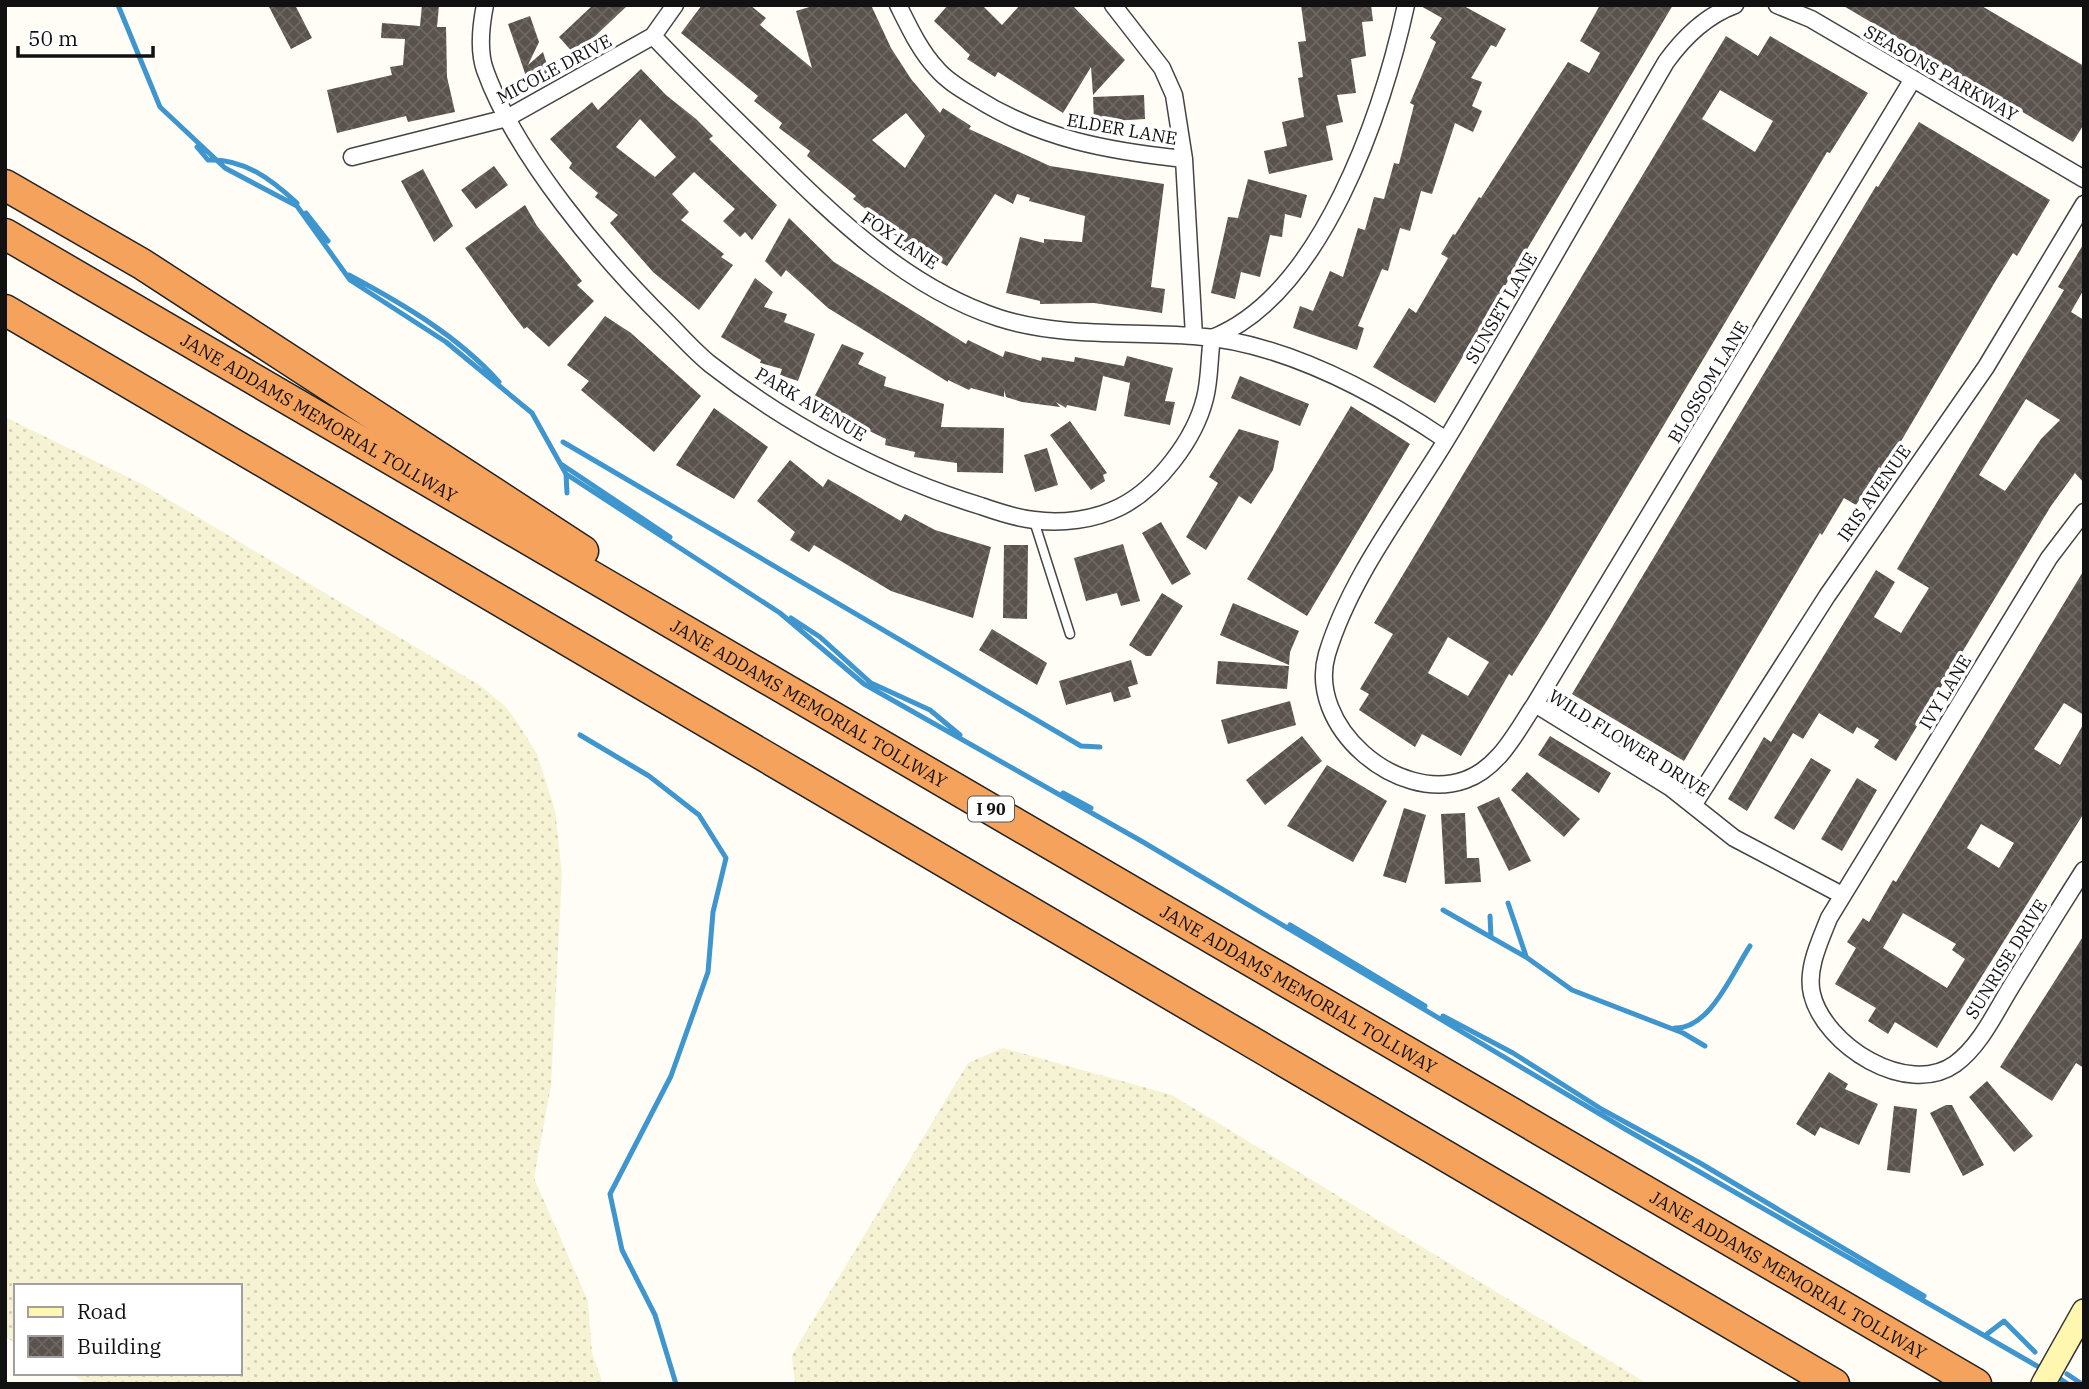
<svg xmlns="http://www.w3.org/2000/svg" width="2089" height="1389" font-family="'IBM Plex Serif',serif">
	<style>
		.farmland { fill: url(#farmland-dots) }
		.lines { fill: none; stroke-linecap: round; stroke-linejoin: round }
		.stream { stroke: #3f96cf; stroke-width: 5 }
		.building { fill: url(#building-cross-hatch); fill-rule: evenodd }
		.lane-casing { stroke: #444; stroke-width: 11 }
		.street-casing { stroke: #444; stroke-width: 19 }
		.secondary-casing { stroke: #333; stroke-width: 26 }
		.highway-casing { stroke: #222; stroke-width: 33 }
		.lane { stroke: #fff; stroke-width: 8 }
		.street { stroke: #fff; stroke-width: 16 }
		.secondary { stroke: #fff6b0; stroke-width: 23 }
		.highway { stroke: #f5a25d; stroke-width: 30 }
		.labels { text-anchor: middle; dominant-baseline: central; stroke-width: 7; stroke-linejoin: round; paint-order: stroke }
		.shield { fill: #fff; stroke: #585858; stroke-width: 2 }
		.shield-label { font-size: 16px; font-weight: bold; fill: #111 }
		.street-label { font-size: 18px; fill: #111; stroke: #fff }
	</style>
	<defs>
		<pattern id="farmland-dots" width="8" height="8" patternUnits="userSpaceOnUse" patternTransform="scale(1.75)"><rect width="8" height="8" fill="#f6f3d4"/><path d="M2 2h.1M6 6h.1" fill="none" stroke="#d2cfb5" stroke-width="1.8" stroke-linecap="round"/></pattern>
		<pattern id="building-cross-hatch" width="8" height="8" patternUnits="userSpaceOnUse" patternTransform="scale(1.75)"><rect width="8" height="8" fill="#5a524d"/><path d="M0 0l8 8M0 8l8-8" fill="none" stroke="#6d6662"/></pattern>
	</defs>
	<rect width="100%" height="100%" fill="#fffdf5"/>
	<path class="farmland" d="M5,417L144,485L481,686L506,707L519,725L537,754L555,810L562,874L551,1085L534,1178L588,1301L592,1353L603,1384H88L70,1373H240V1286H16V1343L5,1337Z
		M1003,1048L1172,1095L1648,1384H795L792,1355L968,1063Z"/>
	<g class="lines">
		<path class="stream" d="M118,5L160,107L225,168L297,206L350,280L446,342L532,413L566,474L780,613L864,684L1143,842L1625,1129L2044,1370
			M197,147L208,160C244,158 272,180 297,203
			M306,213L328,241
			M349,275C403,304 458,336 499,382
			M563,442L1081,746L1100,747
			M561,464L670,537
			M566,474L567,493
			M791,618L820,637L871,683L930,710L960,735
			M580,735L649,776L699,815L726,858L713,912L708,972L671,1076L610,1194L622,1250L655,1315L676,1384
			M1063,793L1091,808
			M1508,903L1526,956
			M1443,910L1526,957L1572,990L1683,1033L1705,1046
			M1490,916L1491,937
			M1290,925L1425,1006
			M1443,1016L1513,1053L1603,1110L1700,1163L1924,1296
			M1675,1028C1710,1029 1732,973 1750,946
			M1987,1334L2004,1321L2035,1352
			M2067,1374L2082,1384
			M2056,1376L2068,1384"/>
	</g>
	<path class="building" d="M268,5H295L312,38L291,49Z
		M422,5H439L437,27H446L447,77L455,112L408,122L406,116L337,133L327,90L392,75L390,67L403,65L405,39L381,38L382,23L420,26Z
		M593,5H628L575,55L559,37Z
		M702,5H750L766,18L760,25L812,68L796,11L816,5H871L891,48L911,79L940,113L943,108L971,126L969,129L1050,166L1164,184L1151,287L1165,289L1162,313L1094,303L1040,304V301L1006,293L1020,237L1044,243V239L1082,242L1085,216L1029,201L1030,198L1017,194L1013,204L995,194L947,266L905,242L875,221L877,218L853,199L856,196L807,156L810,151L779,128L782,123L754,101L758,96L681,33ZM906,113L925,136L905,168L872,140Z
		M948,5H982L1002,25L1020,5H1072L1125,60L1093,95L1091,67L1063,113L998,72L995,77L967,59L970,55L934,21Z
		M1301,5H1371L1373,21L1362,22L1366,56L1351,59L1356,93L1337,95L1343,122L1326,126L1333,160L1269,174L1264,151L1287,146L1282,122L1304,117L1298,78L1303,77L1298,42L1306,41Z
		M1419,5H1462L1506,29L1496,47L1491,45L1471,78L1482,82L1472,106L1482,111L1473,132L1455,123L1432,194L1421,191L1410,231L1400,228L1388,271L1382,269L1358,326L1364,328L1357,350L1293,328L1300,306L1313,311L1330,271L1343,277L1358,228L1365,230L1374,197L1384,199L1394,163L1399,164L1414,105L1410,103L1436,42L1430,38L1442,18Z
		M1600,5H1673L1435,403L1373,367L1409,308L1416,313L1448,258L1441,254L1453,234L1455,235L1479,197L1481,198L1568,62L1589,73L1600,53L1580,41Z
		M1842,5H1980L2084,66V124L2073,142Z
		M530,16L539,42L528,65L543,52L550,74L528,82L508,24Z
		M1726,36L1758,56L1770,36L1868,93L1830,153L1827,152L1548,619L1512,676L1509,674L1461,756L1422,734L1415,747L1359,710L1369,694L1360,689L1393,634L1374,623ZM1720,90L1773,121L1755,152L1702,119ZM1448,637L1489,662L1468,696L1428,673Z
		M641,69L666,95L696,119L713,136L709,139L777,205L752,240L745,232L740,237L723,221L735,209L694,172L672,194L689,212L681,220L724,254L721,257L733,265L699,310L653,272L610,223L618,215L595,197L598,193L569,168L572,163L550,139L592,102L598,110ZM640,119L676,157L655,177L616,147Z
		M1144,95L1145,119L1094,122L1093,97Z
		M1919,122L2050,200L2017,256L2013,253L1995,282L1884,470L1879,467L1856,505L1844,498L1822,535L1820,533L1684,761L1572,694L1876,186L1878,187Z
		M494,166L508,185L476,209L461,190Z
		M423,169L453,226L434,242L401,181Z
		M1248,179L1307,195L1301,218L1285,214L1282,237L1270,235L1260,277L1241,272L1235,299L1211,293L1228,217L1238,218Z
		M525,205L537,226L582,281L577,285L594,301L549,347L527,327L524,329L510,311L465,248Z
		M789,218L834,262L966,344L968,340L1003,357L1005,351L1041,361L1042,357L1074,362L1075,357L1124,366L1127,356L1173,368L1165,401L1175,402L1170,425L1124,416L1130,383L1103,376L1096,411L1067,405L1066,408L1056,402L1060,407L1022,402L1006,397L1004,390V397L971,388L969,390L948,380V382L828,308L786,270L781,277L765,261Z
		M2084,243V289L2071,312L2084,320V483L2075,473L2051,506L1896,761L1874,747L1879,740L1857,727L1853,734L1819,713L1803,739L1793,733L1747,811L1728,799L1764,737L1771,742L1876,570L1895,582L1874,617L1901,633L1929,588L1897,569L2064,290L2058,287ZM2026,399L2060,420L2041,439L2005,491L1979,475Z
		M755,278L773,292L764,307L787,314L784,322L815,334L798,381L780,375L782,369L760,363L761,360L721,337Z
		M605,316L631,333L701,396L654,452L581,390L589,381L567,365Z
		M842,344L864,353L858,364L886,377L884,386L944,404L941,427L1004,428L1003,473L957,472V463L914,457L915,452L885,445L886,439L811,403Z
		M1240,376L1309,404L1300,426L1231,398Z
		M1351,406L1410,444L1307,616L1247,579Z
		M714,408L768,447L734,499L676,465Z
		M1070,421L1107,473L1103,475L1105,481L1091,490L1050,435Z
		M1239,429L1279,441L1273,470L1251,504L1239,496L1206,550L1186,537L1218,483L1209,477Z
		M1047,448L1058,485L1035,492L1024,455Z
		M790,460L823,487L828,479L901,521L905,514L935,530L991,547L973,618L891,591L814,545L809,552L790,540L795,532L757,501Z
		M1161,522L1191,574L1172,585L1142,533Z
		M1123,544L1140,601L1121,606L1117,593L1086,601L1074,558Z
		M1004,545H1028L1027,619L1003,618Z
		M2084,570V715L2064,703L2034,749L2060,765L2084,723V813L1937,1048L1895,1022L1888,1034L1868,1021L1876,1008L1835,984L1856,948L1847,942L1863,918L1869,922L1893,880L1896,882ZM1981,824L2014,843L1999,868L1967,848ZM1903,913L1956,944L1952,950L1965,959L1947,988L1883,948Z
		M1162,593L1183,606L1151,656H1146L1129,645Z
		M1233,603L1299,631L1290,652L1289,665L1220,635Z
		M992,629L1047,663L1037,685L979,650Z
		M1131,660L1138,684L1128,687L1131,697L1114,702L1111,692L1066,705L1059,681Z
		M1218,661L1289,666L1287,689L1216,684Z
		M1290,701L1296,725L1228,744L1221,720Z
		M1302,736L1322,761L1265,805L1246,780Z
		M1550,736L1611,773L1599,793L1538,755Z
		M1811,758L1831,770L1794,830L1774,818Z
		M1327,765L1387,801L1353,862L1287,826Z
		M1527,772L1580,819L1564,837L1511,790Z
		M1857,778L1877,790L1842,851L1821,839Z
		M1499,797L1531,861L1509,871L1477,807Z
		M1404,808L1426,815L1406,883L1383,876Z
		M1465,813L1467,858H1479L1481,882L1445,884L1441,814Z
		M2084,935V1068L2076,1063L2052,1101L2000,1067Z
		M1829,1072L1848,1084L1845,1089L1878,1104L1859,1145L1820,1127L1815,1136L1796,1124Z
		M1987,1081L2033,1136L2014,1152L1969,1097Z
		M1946,1105H1952L1984,1165L1963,1176L1930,1113Z
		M1894,1106L1917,1109L1910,1173L1887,1170Z"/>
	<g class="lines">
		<defs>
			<path id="lane" d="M1034,521L1070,634"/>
			<path id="street" d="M485,5C481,25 478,50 485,70C516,156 602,258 667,322C681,336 695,352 710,364C789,426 885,477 981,506C998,512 1016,518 1034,520C1061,524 1094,520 1120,507C1158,488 1195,439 1205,398C1210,379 1209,357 1212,338C1322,295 1383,111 1406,5
				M898,5C909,27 920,51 937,69C947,81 963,90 976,98C1041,139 1108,151 1184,159
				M1113,5L1162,68L1174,95L1184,159L1194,336
				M1735,5C1705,16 1684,37 1666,62C1593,187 1522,313 1448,437C1406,507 1351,575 1327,654C1306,726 1397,804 1465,780C1499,768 1516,732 1535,704L1913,79
				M1777,5L1811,19L2084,179
				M653,36C691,76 730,114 769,152C836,218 907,288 999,318C1062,338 1130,331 1194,336C1282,342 1375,392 1446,440
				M352,157L507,118L653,36L675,5
				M2084,512L2049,558L1829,918C1820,941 1806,969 1812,994C1824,1045 1907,1098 1955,1064C1980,1046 1995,1013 2011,987C2035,948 2059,909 2084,870
				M1535,704L1671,788L1734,838L1842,895
				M1694,804L1827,596L1986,367L2084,204"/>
			<path id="secondary" d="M2043,1384L2084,1311"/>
			<g id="highway">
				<path d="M5,185L142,264L583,551"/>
				<path id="s1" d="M5,234L1976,1384"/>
				<path d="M5,310L1834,1384"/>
			</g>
		</defs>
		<use href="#lane" class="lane-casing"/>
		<use href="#street" class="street-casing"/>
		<use href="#secondary" class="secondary-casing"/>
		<use href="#highway" class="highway-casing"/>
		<use href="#lane" class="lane"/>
		<use href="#street" class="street"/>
		<use href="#secondary" class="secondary"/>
		<use href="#highway" class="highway"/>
	</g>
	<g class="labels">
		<rect class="shield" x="968" y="796.5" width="46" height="25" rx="5"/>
		<g class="shield-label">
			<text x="991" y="809">I 90</text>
		</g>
		<g class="street-label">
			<text transform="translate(554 69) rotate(-28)">MICOLE DRIVE</text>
			<text transform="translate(1941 73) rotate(30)">SEASONS PARKWAY</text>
			<text transform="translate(1122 129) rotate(10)">ELDER LANE</text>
			<text transform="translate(900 240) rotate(34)">FOX LANE</text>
			<text transform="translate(1501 308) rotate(-60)">SUNSET LANE</text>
			<text transform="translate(1708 382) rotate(-59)">BLOSSOM LANE</text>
			<text transform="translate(811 404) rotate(31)">PARK AVENUE</text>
			<text stroke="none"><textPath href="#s1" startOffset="364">JANE ADDAMS MEMORIAL TOLLWAY</textPath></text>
			<text transform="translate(1874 493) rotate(-55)">IRIS AVENUE</text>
			<text transform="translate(1945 692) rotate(-59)">IVY LANE</text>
			<text stroke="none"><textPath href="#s1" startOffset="931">JANE ADDAMS MEMORIAL TOLLWAY</textPath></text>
			<text transform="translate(1629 743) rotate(32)">WILD FLOWER DRIVE</text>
			<text transform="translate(2006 959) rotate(-58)">SUNRISE DRIVE</text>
			<text stroke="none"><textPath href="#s1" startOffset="1498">JANE ADDAMS MEMORIAL TOLLWAY</textPath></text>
			<text stroke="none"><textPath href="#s1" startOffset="2065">JANE ADDAMS MEMORIAL TOLLWAY</textPath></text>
		</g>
	</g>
	<rect width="2089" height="1389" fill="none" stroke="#111111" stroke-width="14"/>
	<rect x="14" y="1284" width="228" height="91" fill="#ffffff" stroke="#a0a0a0" stroke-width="2"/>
	<rect x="28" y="1307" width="35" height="10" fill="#fff6b0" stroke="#a0a0a0" stroke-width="2"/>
	<text x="77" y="1319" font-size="21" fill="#111111">Road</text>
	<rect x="28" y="1336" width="35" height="21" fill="url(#building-cross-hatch)" stroke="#a0a0a0" stroke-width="2"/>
	<text x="77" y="1354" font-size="21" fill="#111111">Building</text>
	<path d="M18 46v10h135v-10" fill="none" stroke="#111111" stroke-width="3.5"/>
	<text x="28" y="46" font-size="21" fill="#111111" stroke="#ffffff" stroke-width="5" paint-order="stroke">50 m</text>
</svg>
